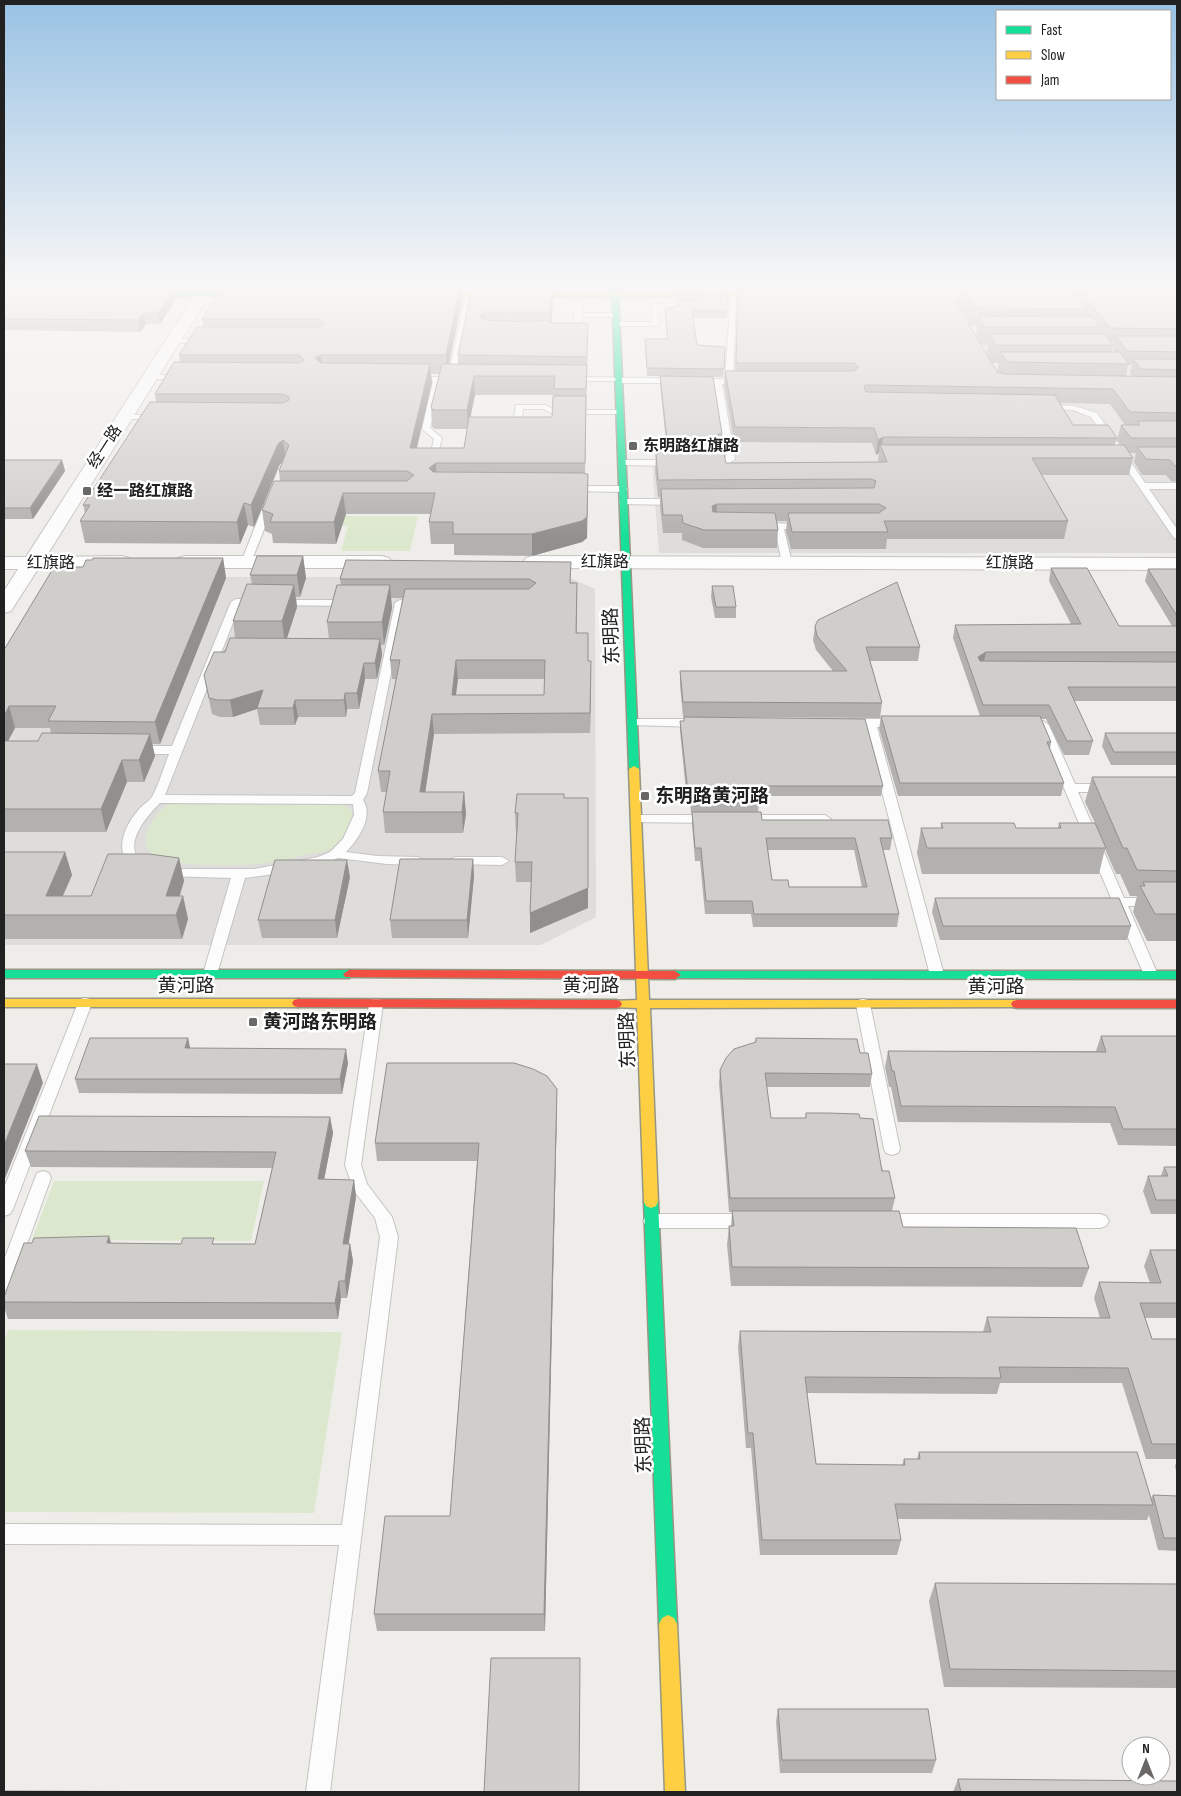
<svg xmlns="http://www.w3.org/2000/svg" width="1181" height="1796" font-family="'Sofia Sans Condensed','Noto Sans SC',sans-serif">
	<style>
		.residential { fill: #dedddb }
		.grass { fill: #dce8cd }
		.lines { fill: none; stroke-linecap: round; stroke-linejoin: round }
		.lane-casing { stroke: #c5c4c2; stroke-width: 2 }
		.street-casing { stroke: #c5c4c2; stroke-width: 2 }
		.fast-casing { stroke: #959784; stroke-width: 3 }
		.slow-casing { stroke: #959784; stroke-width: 3 }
		.jam-casing { stroke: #959784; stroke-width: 3 }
		.lane { fill: #fdfcfc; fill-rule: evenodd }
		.street { fill: #fdfcfc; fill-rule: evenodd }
		.fast { fill: #16e098; fill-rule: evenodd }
		.slow { fill: #ffcf43; fill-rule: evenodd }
		.jam { fill: #f24e42; fill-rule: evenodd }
		.wall { fill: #b3b1af; fill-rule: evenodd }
		.shaded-wall { fill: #92908e }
		.building { fill: #d0cecb; stroke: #92908e; fill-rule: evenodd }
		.poi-dot { fill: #696867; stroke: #fff; stroke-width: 2 }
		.labels { text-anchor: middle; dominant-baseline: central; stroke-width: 5; stroke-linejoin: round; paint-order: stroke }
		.far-poi-label { font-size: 16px; font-weight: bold; fill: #212121; stroke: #fff; text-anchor: start }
		.far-street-label { font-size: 16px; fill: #212121; stroke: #fff }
		.street-label { font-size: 19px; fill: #212121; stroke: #fff }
		.poi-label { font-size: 19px; font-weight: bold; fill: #212121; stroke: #fff; text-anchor: start }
	</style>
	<rect width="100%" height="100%" fill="#efedea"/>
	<path class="residential" d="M728,316L1089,317L1177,321V553H659L652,465L726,464L714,383L723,382Z
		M75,577H568L595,589L596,917L541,945H4V653Z"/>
	<path class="grass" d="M323,516H418L410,551H341L348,526H320Z
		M168,804L344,805L352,811C352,826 343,842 330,849C324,852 314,853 308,854C297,857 285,860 274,862C249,866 179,868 157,857C133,844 154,815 168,804Z
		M54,1181H264L251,1241L32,1240Z
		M8,1330L342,1332L314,1513L4,1512V1343Z"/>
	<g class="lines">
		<defs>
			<path id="lane" d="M467,287H474L457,374L453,376L449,374Z
				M731,294L736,295L733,379H744L748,381L744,383L722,384L735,459C728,466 712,468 704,462L708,459L726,458L714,383H619L615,381H568L564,379L568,377L725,379Z
				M579,299L583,301V313H617L621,315L617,317H583C581,328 572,335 561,335V331L574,324L575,301Z
				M696,303L700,305L698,306L658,307L659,326H617L613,324L617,322H652V304Z
				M170,339H207L211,341L207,343H173L169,341Z
				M147,375H184L188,377L184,379H147Z
				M410,377H457L461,379L457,381H441L430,428L442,438L437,458L430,456L434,439L422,429L433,381H410Z
				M1039,404L1074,406L1097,413L1145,483H1177V489H1149L1177,529V539L1174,538L1091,417L1073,410L1042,408H1039Z
				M516,405H546L554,410H620L624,412L620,414H552L544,409H523L521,424L517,427L513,424Z
				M121,415H158L162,417L158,419H124L120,417Z
				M622,460H674L678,463L674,466L619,465V461Z
				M570,486H623L628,489L623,492L567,491L565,489Z
				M270,499L275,502L251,562L246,565L242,564L241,562L265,502Z
				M624,499H678L683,502L678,505L621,504L619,502Z
				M759,523L808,524V528L784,529L792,563L791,565H783L782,563L775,529L756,528V524Z
				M236,599H258L263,602L258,605H240L165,795L352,796L355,793L395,603L400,600L404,601L405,603L367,793L363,800C374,816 358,840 346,852L377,856L418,857L425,861L418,865L387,864L338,858L323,864L289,872L245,878L217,974L215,977H205L203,974L231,878L166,876L161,875L159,872L161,869H254L318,857L330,852L343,839L354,815L353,804L160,803C149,814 125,840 138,858C140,861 144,863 147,866L145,869C138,871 132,868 128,863C114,845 128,821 141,807C144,804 149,801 152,797C159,784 164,767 169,754H134L128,750L134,746H172L231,602Z
				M279,600H350L355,603L350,606L275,605L274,603Z
				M633,719H699L705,723L699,727L629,725L627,723Z
				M848,719H899L905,723L899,727H877L944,975L942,978H932L930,975L865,727L844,725L842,723Z
				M1043,721L1049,725L1075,784H1107L1113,788L1107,792H1078L1124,898H1177V906H1128L1158,975L1156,978H1146L1144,975L1037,725Z
				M637,815H711L717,819L711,823L632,822L631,819Z
				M745,815H825L831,819L825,823L740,822L739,819L740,816Z
				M455,857H502L509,861L502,865L450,864L448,861Z
				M85,998L90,999L92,1003L13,1209L10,1214L4,1216V1188L78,1003L80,999Z
				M376,999L381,1000L383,1004L361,1165L367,1184L392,1217L398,1237L330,1792H306L339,1545L4,1544V1524L342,1525L380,1237L375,1218L354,1191L345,1165L369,1004L371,1000Z
				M863,999L868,1000L870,1004L900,1149L898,1153L892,1155L886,1153L884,1149L856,1004L858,1000Z
				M43,1171L49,1173L51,1178L13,1283L10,1288L4,1290V1260L35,1178L37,1173Z
				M652,1214H749L755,1216L758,1221L755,1226L749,1228H652L646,1226L643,1221L646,1216Z
				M883,1214H1100L1106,1216L1109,1221L1106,1226L1100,1228H883L877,1226L874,1221L877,1216Z"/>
			<path id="street" d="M200,287H214L46,557L122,556L129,558L132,562L129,566L122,568L38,569L11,611L4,613V591L18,569H4V557H26Z
				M185,556H382L389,558L392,562L389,566L382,568H185L178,566L175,562L178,558Z
				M533,556L1177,558V570L533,568L526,566L523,562L526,558Z"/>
			<path id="fast" d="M612,287H618L639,769L634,772L629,769Z
				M138,292L255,293L258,295L255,297L136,295Z
				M4,970H349L355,974L349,978H4Z
				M675,971H1177V979L671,978L669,975L671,972Z
				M651,1196L656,1198L658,1202L677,1624L674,1630L668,1633L662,1630L659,1624L644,1202L646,1198Z"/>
			<path id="slow" d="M425,293H775L778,295L775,297L423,296Z
				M634,766L639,769L649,1000H1017L1021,1001L1023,1004L1021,1007L650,1008L658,1202L656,1206L651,1208L646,1206L644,1202L637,1008L612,1007L610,1004L612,1001L637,1000L629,769Z
				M4,999H298L302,1000L304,1003L302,1006L298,1007H4Z
				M668,1615L674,1618L677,1624L685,1792H665L659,1624L662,1618Z"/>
			<path id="jam" d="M349,970L675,971L681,975L675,979L345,977L343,974Z
				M298,999L616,1000L620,1001L622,1004L620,1007L616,1008L298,1007L294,1006L292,1003L294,1000Z
				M1017,1000H1177V1008H1017L1013,1007L1011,1004L1013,1001Z"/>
		</defs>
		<use href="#lane" class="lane-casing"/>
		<use href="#street" class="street-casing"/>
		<use href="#fast" class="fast-casing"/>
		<use href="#slow" class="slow-casing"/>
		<use href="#jam" class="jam-casing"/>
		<use href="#lane" class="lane"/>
		<use href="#street" class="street"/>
		<use href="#fast" class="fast"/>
		<use href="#slow" class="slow"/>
		<use href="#jam" class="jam"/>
	</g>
	<path class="wall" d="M4,287H185V288H4Z
		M222,287H465V288H462V301L449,364H458V355L472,287H554V288H553V301L551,323H588L585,474H588L587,538L582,542L532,556L454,555V544H431L429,522L431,514H346L336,544L273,543L272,534L265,531L262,510L280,481L279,471L282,463L280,464L254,527L248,525L240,544L85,543L80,521L85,513L83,505L156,402L155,394L180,362L179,355L203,327L202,319ZM431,374H440L431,407L432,427L435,429H467L464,448H416L432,383ZM475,395H554L552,417H470Z
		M673,287H1177V482L1171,481L1166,475H1142L1134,462L1136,453H1129L1133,458L1129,475H1042L1068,521L1064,539H887L886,549H791L786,531L787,521H777L778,530L777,548H703L682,540V533H663L660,507V497H658L655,471L656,454L667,451L660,384V376H647L645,347V339H667L665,317V310L678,305V301H701H677V293H728L727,318H693L697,345L725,347L723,377H713L722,434V442H720L721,450L726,463L879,462L878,460L879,453L876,455L872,443L734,442L724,385L725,371H735L738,288H675ZM949,289H958L956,301L971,326H977L976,334L982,345H988L987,353L992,363H999L997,371L999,373L997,372ZM1072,289H1077L1076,295ZM1112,342H1114L1113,350L1114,352H1112L1113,345ZM1128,365H1132L1130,373L1133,377H1126ZM1059,403L1110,404L1125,425H1121L1117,440L1121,445H1115L1117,438L1073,425Z
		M4,289H175L176,300L160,324H146L140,332L4,330Z
		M4,460H62L65,471L33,519H4Z
		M303,556L306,578L300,597H296L297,607L287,638L329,639L327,622L341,585L340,579L346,560L577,583V633L588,661L591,681L590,733L434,734L425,792H464L466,814L463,833H385L383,812L387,792H381L378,771L396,679H392L390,660L403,598H391L392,608L384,645H381L382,655L377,679H365L359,709H347L346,717H298L295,725H260L257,709L233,717H220L212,714L204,675L235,638L233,621L252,584L250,575ZM458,679H544V695H456Z
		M223,558L226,578L160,744H152L155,756L144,782H127L106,832H4V650L83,567ZM15,728H50L51,733L38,741H8Z
		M1051,568L1119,626H1172L1145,581L1148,569H1177V701H1074L1093,741L1089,755H1064L1046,719H1041L1051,742L1050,749L1064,783L1061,796H898L879,729L881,716H980L953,638L955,625L1071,624L1049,581Z
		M712,586L736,607V618H715L711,597Z
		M815,626L920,647L918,661H870L882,703L880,718L707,717L883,786L881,796H758L759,803L758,812L762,820L892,838L890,850H883L899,914L897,927H753L751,914H705L700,861H695L692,824V813H691L690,802H687L680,731V721H684V717H683L680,685V671H833L816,650L813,640ZM768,850H854L862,887H789L772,880Z
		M1105,733H1177V765H1111L1102,746Z
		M1092,777H1177V941H1147L1133,912L1137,896H1130L1120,874H1116L1105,849L1099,874H922L917,853L921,828H941V823L1016,828H1058L1059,823H1095L1085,802Z
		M564,798L588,908L530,933V913L531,882H516L515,862L517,833H516L515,813Z
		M4,852H65L72,875L63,896H91L179,858L184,881L180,896H183L188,919L182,939H4Z
		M473,859L474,876L468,938H392L390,920Z
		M350,877L337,938H262L258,920Z
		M935,898L1131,926L1127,940H940L932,912Z
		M1101,1036H1177V1146L1118,1145L1110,1123L898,1122L891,1087H889L885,1067L888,1051H1096Z
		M188,1038L190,1048L348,1063L342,1094L79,1093L75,1079Z
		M756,1038L860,1053L872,1074L870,1087H767L771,1118H805L806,1113L860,1118L895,1198L892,1211L903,1227L1089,1268L1082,1287L731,1286L727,1245L729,1226H731L732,1212H729L719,1083L720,1070L755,1042Z
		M557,1089V1106L545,1631H377L374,1614L450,1516L477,1161H377L375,1143Z
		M330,1117L333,1133L324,1180H354L356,1197L348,1244H350L353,1261L347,1298H341L338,1319H8L4,1307V1297L32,1243L255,1244L272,1168L31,1167L25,1151Z
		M1164,1167H1177V1214H1151L1143,1191L1148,1176H1161Z
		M1150,1250H1177V1318H1145L1152,1339H1177V1459H1146L1122,1383H1000L997,1394L807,1393L816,1464L902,1465L904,1459H917L919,1452L1151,1498L1153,1495L1177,1496V1551L1158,1550L1149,1515L1147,1520L897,1519L901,1540L897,1555H760L751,1448H746L738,1347L740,1331L983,1332L987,1317L1100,1318L1094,1298L1099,1282L1150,1283L1144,1266Z
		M1177,1460V1475L1175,1466Z
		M935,1583L1177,1584V1688L944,1687L929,1601Z
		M778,1709L936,1760L932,1773H780L776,1722Z
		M958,1779L1177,1792H953Z"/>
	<path class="shaded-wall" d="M460,287H462V301L447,374L446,355Z
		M553,287V301L551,330L550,312Z
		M175,289L176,300L160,324L158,313Z
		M485,312L486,330L479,317Z
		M144,313L146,324L140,332L138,320Z
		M321,355L323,374L315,358Z
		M430,364L432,383L412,469L410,448Z
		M474,376L475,395L468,429L467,410Z
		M883,437L882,447L880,444L879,453L876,455L878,440Z
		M283,440L286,460L280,464L254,527L251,505L278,444Z
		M62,460L65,471L33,519L30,508Z
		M436,463L437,484L429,468Z
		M588,474L587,538L582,542L532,556V534Z
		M343,493L346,514L336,544L334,522Z
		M244,503L248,525L240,544L237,522Z
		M717,504L716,521L711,523L712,506Z
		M303,556L306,578L300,597L297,575Z
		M223,558L226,578L160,744L155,722Z
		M294,585L297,607L285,644L282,621Z
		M390,585L392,608L384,645L382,622Z
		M380,639L382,655L377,679L375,663Z
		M986,652L983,666L978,657Z
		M456,660L458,679L453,715L452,695Z
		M591,661V681L590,733V713Z
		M364,663L365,679L359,709L357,693Z
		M263,690L257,709L233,717L230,700Z
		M345,693L347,709L346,717L344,700Z
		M295,700L298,717L295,725L293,708Z
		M9,706L15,728L7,743L4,744V716Z
		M432,714L434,734L422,814L420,792Z
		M150,734L155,756L144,782L139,760Z
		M122,760L127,782L106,832L101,809Z
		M464,792L466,814L463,833L462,812Z
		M588,798V908L530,933V913Z
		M65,852L72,875L54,915L46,896Z
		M179,858L184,881L173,915L166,896Z
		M473,859L474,876L468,938L467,920Z
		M347,860L350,877L337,938L335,920Z
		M183,896L188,919L182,939L176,915Z
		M188,1038L191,1053L185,1048Z
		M346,1049L348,1063L342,1094L340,1079Z
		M37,1064L43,1083L4,1181V1145Z
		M557,1089V1106L545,1631L544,1614Z
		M330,1117L333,1133L321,1196L318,1179Z
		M354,1180L356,1197L346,1261L343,1244Z
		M109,1236L114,1253L107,1243Z
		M350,1244L353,1261L347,1298L345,1281Z
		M339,1281L341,1298L338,1319L335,1303Z"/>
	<path class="building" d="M222,287H460L446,355H321L315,358L321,363L430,364L410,448H464L469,417H552L553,396H586L585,463H436L429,468L433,472L585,473V474H588L587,517L582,521L532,534H453V522H429L435,493H343L334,522H270L273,514L262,510L274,481H407L414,475L407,471H279L289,445L283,440L278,444L251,505L244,503L237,522L80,521L90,505H83L150,402L283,403L289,400V397L283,394H155L174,362L299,363L304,360L299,355H179L197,327H319L325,323L319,319H202Z
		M472,287H553L550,312H485L479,317L485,320L525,322L550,320L549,323H588L587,357L458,355Z
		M961,287H1070L1087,309L974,308Z
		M738,288H948L997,372L1005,374L1177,377V413L1130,412L1113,389L866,385L864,386L866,392L1055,395L1073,425H1108L1117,438L883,437L878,440L874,428L735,427L725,371H854L859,367L854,363H736Z
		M1077,288H1177V329L1110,328Z
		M4,289H175L158,313H144L138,320L4,319Z
		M677,293H728L727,311L692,310L697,345L725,347L724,369L647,368L645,339H668L665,310L679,305L678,301H701L707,298L701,294Z
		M979,316L1093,317L1100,327H985Z
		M990,334H1106L1113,345H995Z
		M1116,336H1177V352L1127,351Z
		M1000,352H1120L1129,364L1008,362Z
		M1133,359H1177V370L1141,369Z
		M442,364L587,365L586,389H554L555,376H474L467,410H433L431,407Z
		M660,376L713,377L722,434H718L721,448L668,449Z
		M1137,421H1177V438H1131L1121,425H1140Z
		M880,444L883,445H1124L1133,458H1032L1068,521H884L888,532H792L788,513H879L886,508L879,504H717L712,506L713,512L775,513L778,530H704L683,523L682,515H663L661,489L874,488L876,481L871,479L658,480L656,454L663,451L723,450L726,463L887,462Z
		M1137,447H1177V466H1175L1170,460L1146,459Z
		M4,460H62L30,508H4Z
		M257,556H303L297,575H250Z
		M93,558H223L155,722L48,721L56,706H9L4,716V650L54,567H83L86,560H92Z
		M346,560L571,562L570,583H577L576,633H588V661H591L590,713L432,714L420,792H464L462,812H383L390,771H378L400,660H390L405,589H529L536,583L529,579H340ZM456,660H545L544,695H452Z
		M1051,568H1087L1119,626H1177V652H986L978,657L980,661L1177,662V687H1068L1093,741H1067L1049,705H983L955,625L1081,624Z
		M1148,569H1177V616Z
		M897,582L920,647H866L882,703L683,702L680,671H847L817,636L815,626L818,620Z
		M247,584L294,585L282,621H233Z
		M337,585H390L382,622H327Z
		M712,586H733L736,607H716Z
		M230,638L380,639L375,663H364L357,693H345L344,700H295L293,708H257L263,690L230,700H217L209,698L204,675L214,652H225Z
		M881,716H1040L1051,742H1047L1064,783H900Z
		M684,717L865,719L883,786H756L759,803H691L690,792H688L680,721H684Z
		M42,733L150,734L139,760H122L101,809H4V741H38Z
		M1105,733H1177V752H1114Z
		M1092,777H1177V871L1137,870L1127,848H1123Z
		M517,794H564V798H588V888L530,913L532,862H515L518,813H515Z
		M692,812H761L762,820H888L892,838H880L899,914H754L752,901H706L701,848H695ZM766,838H855L867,887H789L788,880H772Z
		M941,823H1014L1016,828H1061L1059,823H1095L1106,848H927L921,828H943Z
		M4,852H65L46,896H91L108,854H149L179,858L166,896H183L176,915H4Z
		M400,859H473L467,920H390Z
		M275,860H347L335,920H258Z
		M1143,882H1177V914H1155L1140,886H1145Z
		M935,898H1119L1131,926H943Z
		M1101,1036H1177V1129H1123L1115,1107L901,1106L894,1071H892L888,1051L1106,1052Z
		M90,1038H188L185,1048L346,1049L340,1079H75Z
		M756,1038L857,1039L860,1053H868L872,1074L765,1073L771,1118H806V1113H827L859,1114L860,1118L873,1119L882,1171H889L895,1198H730L720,1070L726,1058L734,1049L756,1042Z
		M387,1063H514L533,1069L547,1076L557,1089L544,1614H374L385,1516H450L479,1143H375Z
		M4,1064H37L4,1145Z
		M39,1116L330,1117L318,1179L354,1180L343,1244H350L345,1281H339L335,1303L4,1302V1297L24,1243H32L34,1238L109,1236L107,1243L181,1244L183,1238H214L212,1244H255L276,1152L25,1151Z
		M1164,1167H1177V1200H1156L1148,1176H1168Z
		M732,1211H899L903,1227L1076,1228L1089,1268L732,1267L729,1226H734Z
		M1150,1250H1177V1303H1140L1152,1339H1177V1444H1152L1128,1368L999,1367L1001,1378L805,1377L816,1464L905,1465L904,1459H920L919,1452H1137L1153,1505L895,1504L901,1540H762L753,1433H748L740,1331L991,1332L987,1317L1110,1318L1099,1282L1161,1283Z
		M1153,1495L1177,1496V1538H1164Z
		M935,1583L1177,1584V1671L950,1669Z
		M491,1658H580L579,1792H484Z
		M778,1709H928L936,1760H782Z
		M958,1779L1177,1781V1792H961Z
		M4,1791L250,1792H4Z"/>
	<linearGradient id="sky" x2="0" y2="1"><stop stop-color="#99c2e4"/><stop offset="0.53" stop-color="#f8f7f6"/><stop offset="1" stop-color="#f8f7f6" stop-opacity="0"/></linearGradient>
	<rect width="1181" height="539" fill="url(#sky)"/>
	<g class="poi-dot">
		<rect x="628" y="441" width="10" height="10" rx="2.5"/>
		<rect x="82" y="486" width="10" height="10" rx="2.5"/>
		<rect x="640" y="791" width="10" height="10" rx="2.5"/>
		<rect x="248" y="1017" width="10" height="10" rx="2.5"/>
	</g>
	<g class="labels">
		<g class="far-poi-label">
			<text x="643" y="446">东明路红旗路</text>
			<text x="97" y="491">经一路红旗路</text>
		</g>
		<g class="far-street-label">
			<text transform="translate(105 447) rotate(-57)">经一路</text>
			<text x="605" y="562">红旗路</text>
			<text x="51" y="563">红旗路</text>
			<text x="1010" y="563">红旗路</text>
		</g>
		<g class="street-label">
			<text transform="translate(612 636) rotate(-92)">东明路</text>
			<text x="186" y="986">黄河路</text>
			<text x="591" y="986">黄河路</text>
			<text x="996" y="987">黄河路</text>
			<text transform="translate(628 1040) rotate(-92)">东明路</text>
			<text transform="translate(644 1445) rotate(-92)">东明路</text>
		</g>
		<g class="poi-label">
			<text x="655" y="796">东明路黄河路</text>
			<text x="263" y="1022">黄河路东明路</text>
		</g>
	</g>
	<rect width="1181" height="1796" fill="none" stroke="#212121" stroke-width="10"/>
	<rect x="996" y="10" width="175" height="90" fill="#ffffff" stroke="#a6a6a6"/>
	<rect x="1006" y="26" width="25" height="8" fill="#16e098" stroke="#a6a6a6"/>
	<text x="1041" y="35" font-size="15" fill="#212121">Fast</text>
	<rect x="1006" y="51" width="25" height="8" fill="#ffcf43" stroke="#a6a6a6"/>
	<text x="1041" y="60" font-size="15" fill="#212121">Slow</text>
	<rect x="1006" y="76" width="25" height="8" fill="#f24e42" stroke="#a6a6a6"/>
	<text x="1041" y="85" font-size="15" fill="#212121">Jam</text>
	<g transform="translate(1146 1761)"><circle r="24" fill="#ffffff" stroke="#a6a6a6"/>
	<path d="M0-4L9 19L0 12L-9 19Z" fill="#696867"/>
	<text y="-8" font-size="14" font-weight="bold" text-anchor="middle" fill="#212121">N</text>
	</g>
</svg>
